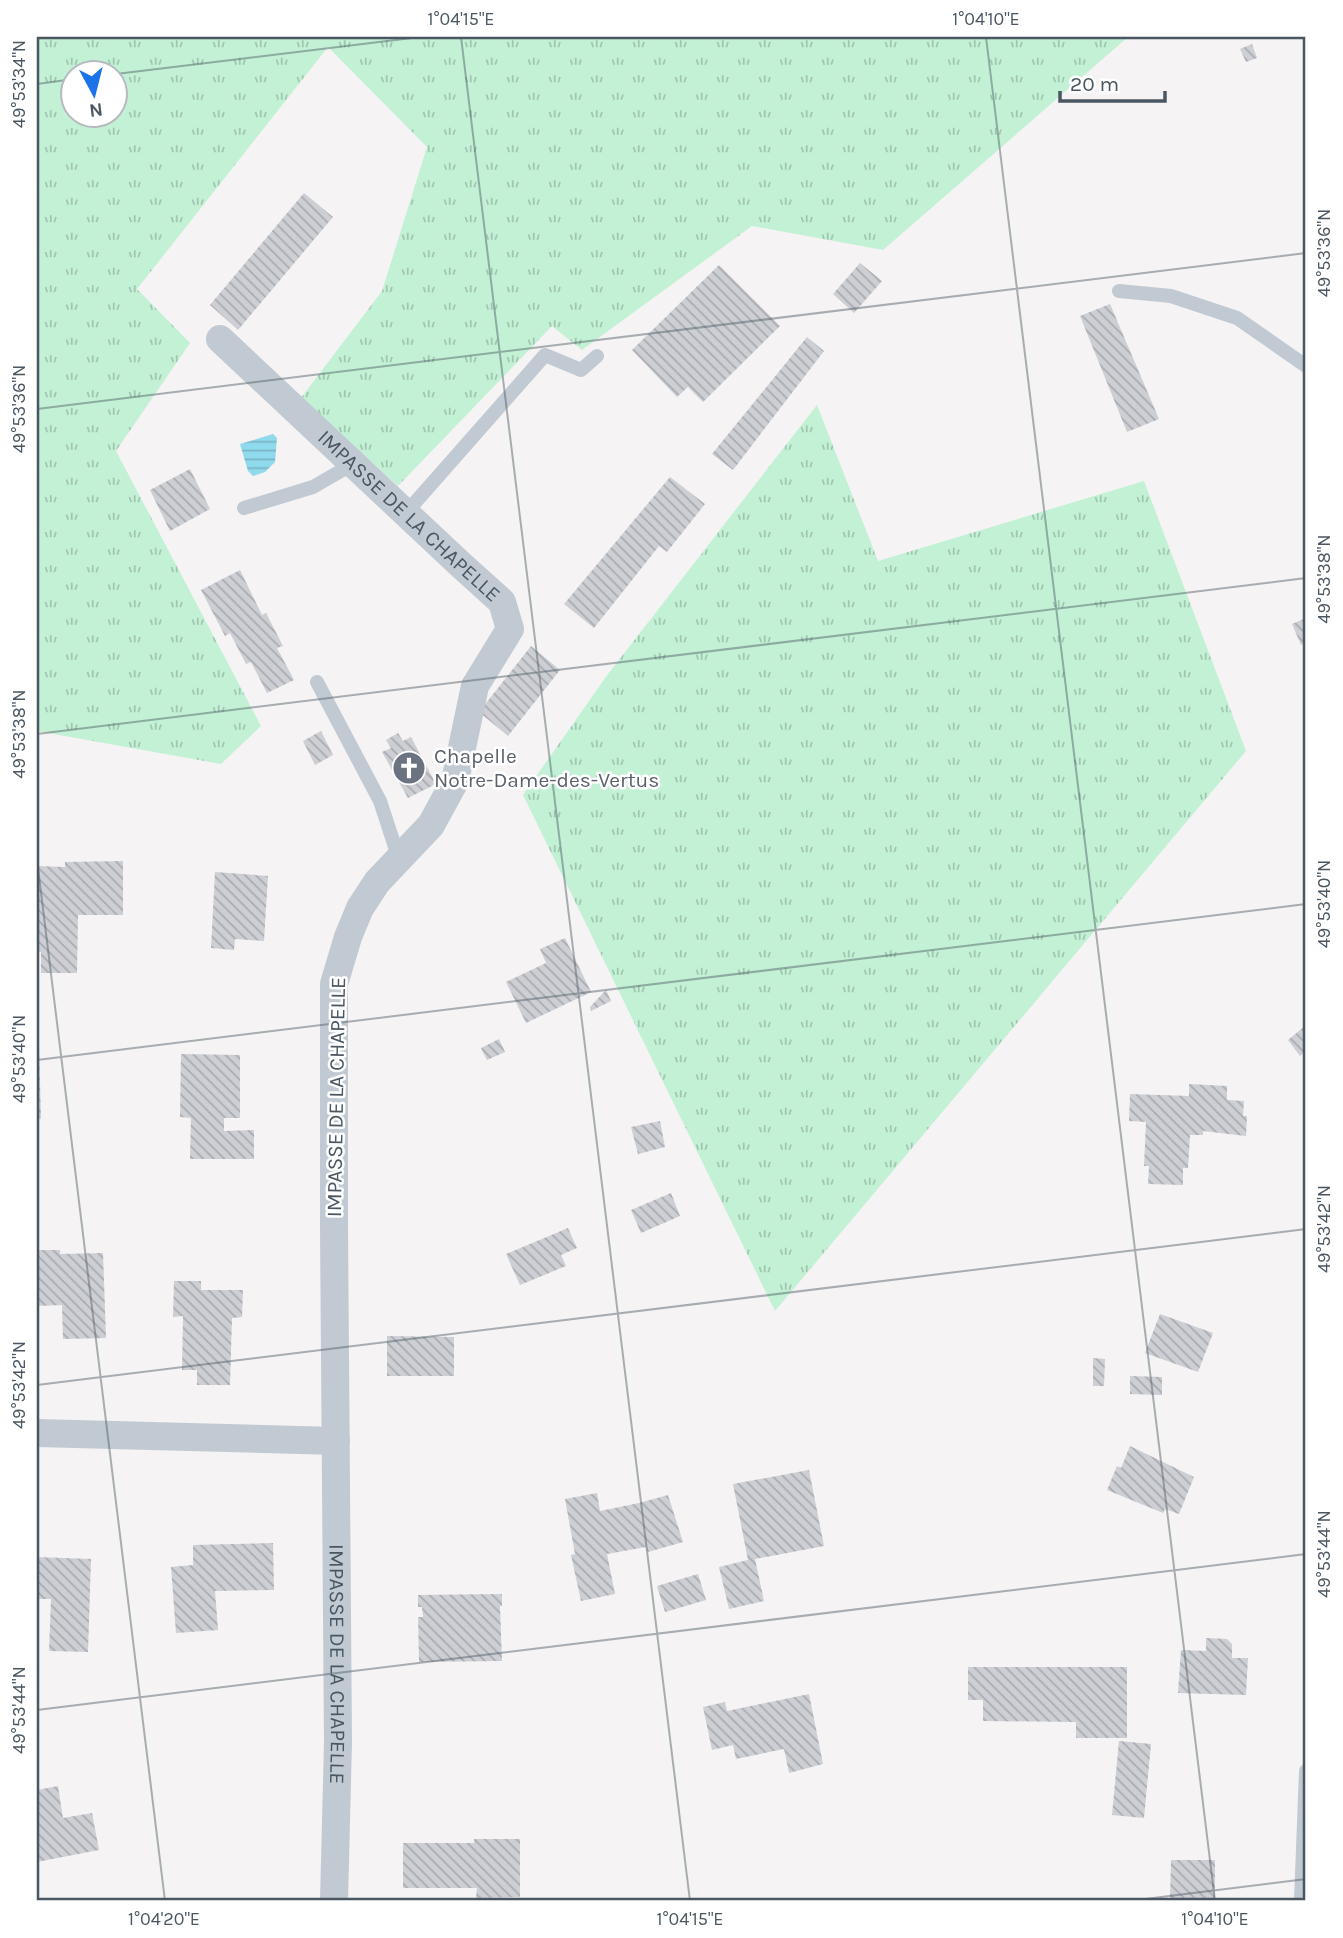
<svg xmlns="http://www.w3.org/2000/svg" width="1343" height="1938" font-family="Karla,sans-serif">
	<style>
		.grass { fill: url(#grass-tufts); fill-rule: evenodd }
		.water { fill: url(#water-rules) }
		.building { fill: url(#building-back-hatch) }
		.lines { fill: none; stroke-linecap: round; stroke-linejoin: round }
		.service { stroke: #c1cad2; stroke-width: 14 }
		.minor { stroke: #c1cad2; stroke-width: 28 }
		.ticks { fill: none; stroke: #4a5661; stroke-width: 2; stroke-opacity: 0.45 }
		.labels { text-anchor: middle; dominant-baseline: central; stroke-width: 5; stroke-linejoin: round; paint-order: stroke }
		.street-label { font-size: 21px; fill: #4a5661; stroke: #fff }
		.worship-label { font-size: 21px; fill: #5b616d; stroke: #fff; text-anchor: start }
		.neatline { fill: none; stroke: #4a5661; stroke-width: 2.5 }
		.ticks-label { font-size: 18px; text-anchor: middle; fill: #4a5661 }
	</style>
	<defs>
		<pattern id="grass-tufts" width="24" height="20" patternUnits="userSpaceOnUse" patternTransform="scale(1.75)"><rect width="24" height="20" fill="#c3f1d5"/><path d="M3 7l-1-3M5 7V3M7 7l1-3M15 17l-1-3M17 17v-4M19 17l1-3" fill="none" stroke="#a0c6b0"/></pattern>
		<pattern id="water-rules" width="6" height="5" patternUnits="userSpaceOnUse" patternTransform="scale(1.75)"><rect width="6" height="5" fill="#90daee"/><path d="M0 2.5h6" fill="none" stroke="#78b4c4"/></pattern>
		<pattern id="building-back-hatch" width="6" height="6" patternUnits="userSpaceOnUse" patternTransform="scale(1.75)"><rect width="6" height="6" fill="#cdcfd5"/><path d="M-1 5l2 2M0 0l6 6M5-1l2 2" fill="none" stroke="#a8abb0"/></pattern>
	</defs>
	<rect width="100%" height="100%" fill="#f5f3f3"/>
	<path class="grass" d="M37,37H1128L883,250L752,226L582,350L552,326L398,486L301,398L382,291L427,147L328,47L137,289L190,343L116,451L261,726L221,764L37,731ZM74,74H116V116H74Z
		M817,405L878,561L1144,481L1246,751L775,1311L523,795L608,674Z"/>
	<path class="water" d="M273,434L277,438L275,462L265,472L253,476L248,471L240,444Z"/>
	<path class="building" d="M1252,44L1257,58L1246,62L1240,49Z
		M304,193L333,217L238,330L210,305Z
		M860,263L882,281L854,313L833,294Z
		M719,265L780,326L703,402L688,387L677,397L632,350Z
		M1110,304L1159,419L1127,432L1080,316Z
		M807,337L824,351L733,470L712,454Z
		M190,469L210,509L170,531L150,490Z
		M670,477L705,504L667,552L659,546L594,628L564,604Z
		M240,570L262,615L266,613L283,646L277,648L294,680L267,693L251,662L246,664L230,633L225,636L201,590Z
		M1306,618V642L1301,645L1292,624Z
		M531,646L560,670L508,736L479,712Z
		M321,731L333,755L315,765L303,741Z
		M398,733L403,741L411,737L436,784L408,798L382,752L391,748L386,740Z
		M123,861V915H78L77,973H41V952H37V866L65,867V862Z
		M215,872L268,876L264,941L235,939L234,950L211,948Z
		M565,938L591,992L526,1023L506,982L546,963L540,949Z
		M606,990L611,1001L591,1011L590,1007Z
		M1306,1025V1051L1300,1056L1288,1040Z
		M499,1039L505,1052L487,1060L481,1048Z
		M37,1045H39L41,1119H37Z
		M181,1054L240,1055V1118H224V1131L254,1130V1159H190L191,1118L180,1117Z
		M1189,1084L1227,1086V1100L1244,1101L1243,1116H1247L1246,1136L1203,1131V1135H1190L1188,1168H1183V1185L1148,1184L1149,1166H1144L1146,1122L1129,1121L1130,1094L1189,1096Z
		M660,1121L665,1147L638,1154L631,1127Z
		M671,1193L680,1216L641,1233L631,1210Z
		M568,1228L577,1248L561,1255L566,1266L520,1285L506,1254Z
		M37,1250H60V1254L103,1253L106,1338L63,1339L62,1305L37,1306Z
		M174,1281H201V1290H243L242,1317L232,1318L230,1385H197V1370H182L183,1316L173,1317Z
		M1160,1314L1213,1333L1198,1372L1145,1353Z
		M387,1336L454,1337V1376H387Z
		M1093,1358L1105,1359L1104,1386H1093Z
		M1130,1376L1162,1377V1395L1130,1394Z
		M1130,1446L1194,1477L1179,1514L1165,1509L1163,1513L1107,1490L1117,1466L1121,1468Z
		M809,1470L824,1546L755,1559L764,1601L729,1609L719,1567L748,1560L733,1484Z
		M597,1493L600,1511L639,1503L668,1495L683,1542L648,1552L646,1547L607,1554L615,1594L581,1601L571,1555L575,1554L565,1499Z
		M273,1543L274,1590L215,1591L218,1630L176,1633L171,1567L193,1565V1545Z
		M37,1557L91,1559L88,1652L49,1651L51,1599H37Z
		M698,1574L706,1600L665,1612L657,1586Z
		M502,1594V1606H500L502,1661L419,1662L418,1617H423L422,1607H418V1595Z
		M1206,1638L1227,1639L1232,1644V1658H1248L1246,1695L1178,1693L1181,1650L1206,1651Z
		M968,1667H1127V1738H1076V1722L983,1721V1700H968Z
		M809,1694L823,1764L789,1773L784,1749L736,1759L733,1745L712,1750L703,1707L725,1702L727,1711Z
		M1119,1741L1151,1744L1144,1818L1112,1815Z
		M58,1786L63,1818L92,1813L99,1850L37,1862V1790Z
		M474,1839H520V1897L476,1898L477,1888H403V1843H474Z
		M1171,1860H1215V1901H1170Z"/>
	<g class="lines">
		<path class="service" d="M1119,291L1171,296L1237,318L1306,366
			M244,508L313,487L353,464
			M405,514L545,355L581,370L597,356
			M317,682L380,801L399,859
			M1301,1901L1306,1771"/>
		<g class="minor">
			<path id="s1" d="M220,339L461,565L502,602L510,629L475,686L455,781L431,825L377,882L360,908L348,937L334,984V1228L338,1742L334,1901"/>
			<path d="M37,1433L336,1441"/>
		</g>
	</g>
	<path class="ticks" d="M461,37L690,1901M986,37L1215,1901M116,74L420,37M37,84L74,79M37,409L1306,253M37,734L1306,578M37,860L165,1901M37,1060L1306,904M37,1385L1306,1229M37,1710L1306,1554M1129,1901L1306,1879"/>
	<defs>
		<symbol id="church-disc" viewBox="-11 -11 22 22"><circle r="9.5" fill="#6b7280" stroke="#fff"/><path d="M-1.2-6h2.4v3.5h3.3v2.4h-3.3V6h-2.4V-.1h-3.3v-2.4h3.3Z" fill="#fff"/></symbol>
	</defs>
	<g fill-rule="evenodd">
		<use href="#church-disc" x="390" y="749" width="38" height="38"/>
	</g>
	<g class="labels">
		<g class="street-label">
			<text stroke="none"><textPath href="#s1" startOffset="259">IMPASSE DE LA CHAPELLE</textPath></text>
			<text transform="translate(336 1097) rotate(-89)">IMPASSE DE LA CHAPELLE</text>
			<text stroke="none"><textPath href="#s1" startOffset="1498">IMPASSE DE LA CHAPELLE</textPath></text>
		</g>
		<g class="worship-label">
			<text x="434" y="756">Chapelle<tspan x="434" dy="24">Notre-Dame-des-Vertus</tspan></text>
		</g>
	</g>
	<rect width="1343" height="1938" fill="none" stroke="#ffffff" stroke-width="77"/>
	<g transform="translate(94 94) rotate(173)"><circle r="33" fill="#ffffff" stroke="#b7bbc0" stroke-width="2"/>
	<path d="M0-5L12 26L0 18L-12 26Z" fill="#1a73e8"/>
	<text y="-10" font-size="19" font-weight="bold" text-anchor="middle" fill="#4a5661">N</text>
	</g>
	<path d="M1060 91v10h105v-10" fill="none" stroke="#4a5661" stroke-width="3.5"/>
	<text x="1070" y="91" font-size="21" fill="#4a5661" stroke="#ffffff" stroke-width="5" paint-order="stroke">20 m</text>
	<rect x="38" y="38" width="1266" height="1861" class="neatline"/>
	<g class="ticks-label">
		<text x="461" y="25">1°04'15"E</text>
		<text x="986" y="25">1°04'10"E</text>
		<text transform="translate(19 84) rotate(-90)" y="6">49°53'34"N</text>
		<text transform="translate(1324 253) rotate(-90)" y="6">49°53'36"N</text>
		<text transform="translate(19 409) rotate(-90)" y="6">49°53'36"N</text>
		<text transform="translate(1324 579) rotate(-90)" y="6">49°53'38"N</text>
		<text transform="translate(19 734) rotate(-90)" y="6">49°53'38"N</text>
		<text transform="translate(1324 904) rotate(-90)" y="6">49°53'40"N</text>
		<text transform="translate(19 1059) rotate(-90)" y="6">49°53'40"N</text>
		<text transform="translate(1324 1229) rotate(-90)" y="6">49°53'42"N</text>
		<text transform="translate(19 1385) rotate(-90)" y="6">49°53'42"N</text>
		<text transform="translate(1324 1554) rotate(-90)" y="6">49°53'44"N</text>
		<text transform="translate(19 1710) rotate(-90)" y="6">49°53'44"N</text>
		<text x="164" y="1925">1°04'20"E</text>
		<text x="690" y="1925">1°04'15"E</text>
		<text x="1215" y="1925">1°04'10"E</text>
	</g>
</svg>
